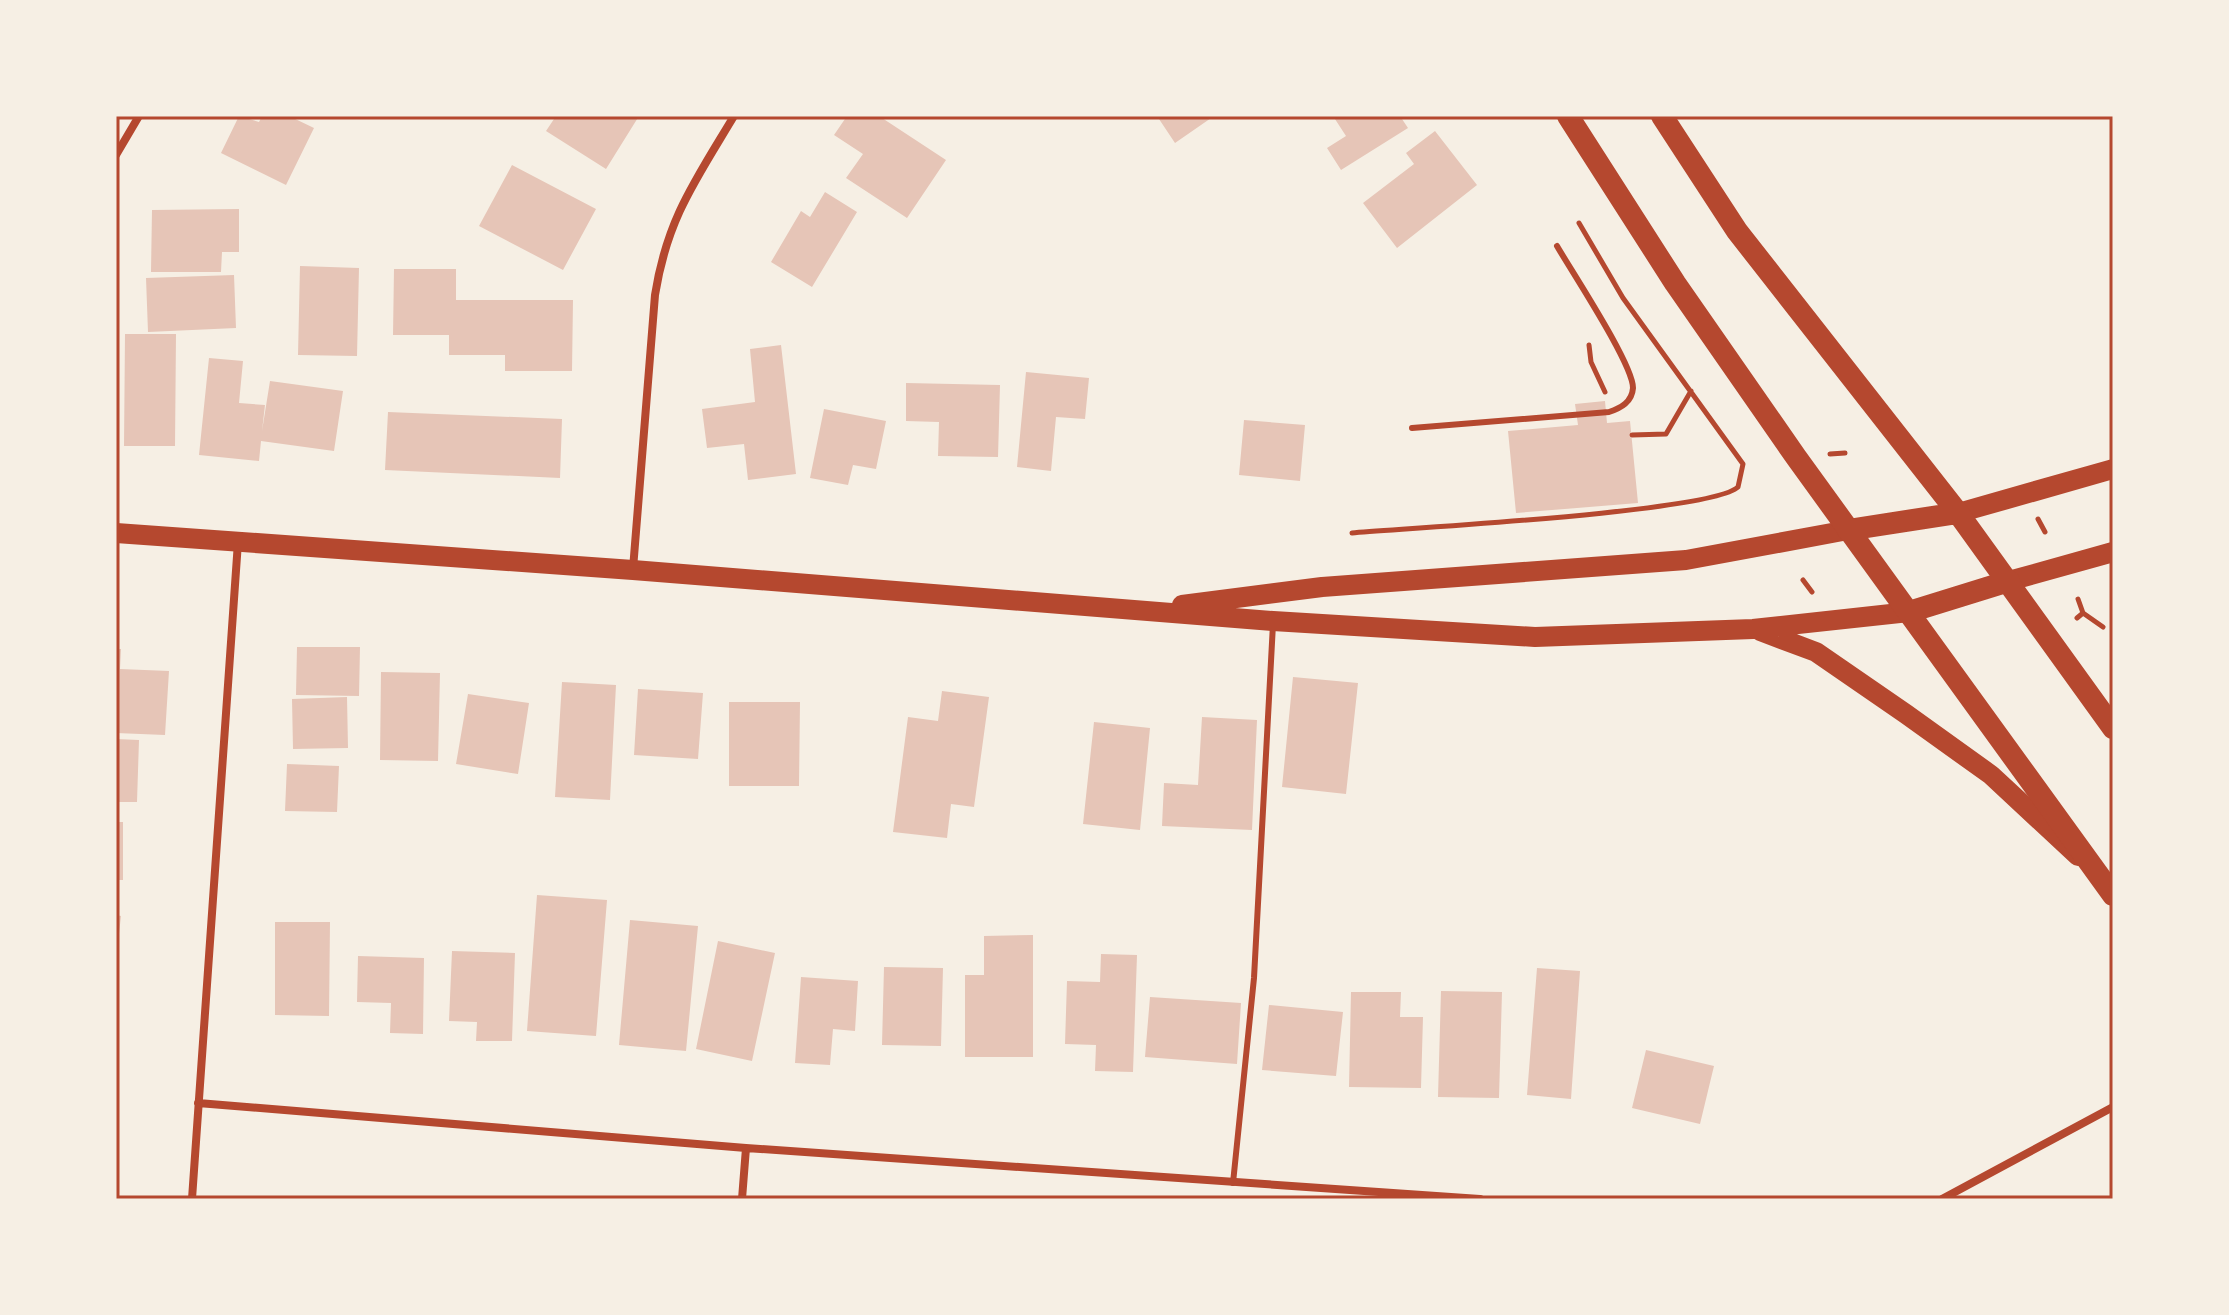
<svg xmlns="http://www.w3.org/2000/svg" width="2229" height="1315" font-family="'DM Sans',sans-serif">
	<style>
		.building { fill: #e6c5b7 }
		.lines { fill: none; stroke-linecap: round; stroke-linejoin: round }
		.path { stroke: #b5482f; stroke-width: 5 }
		.service { stroke: #b5482f; stroke-width: 6 }
		.minor { stroke: #b5482f; stroke-width: 8 }
		.primary { stroke: #b5482f; stroke-width: 20 }
		.trunk { stroke: #b5482f; stroke-width: 22 }
		.neatline { fill: none; stroke: #b5482f; stroke-width: 3 }
	</style>
	<rect width="100%" height="100%" fill="#f6efe4"/>
	<path class="building" d="M239,116L259,122L262,116H289L314,128L286,185L221,153Z
		M556,116H639L606,169L546,131Z
		M847,116H879L946,160L907,218L846,178L863,154L834,135Z
		M1157,116H1214L1175,143Z
		M1333,116H1400L1408,128L1341,170L1327,148L1346,136Z
		M1435,131L1477,185L1397,248L1363,203L1414,164L1406,153Z
		M512,165L596,209L563,270L479,226Z
		M825,192L857,212L812,287L771,262L801,211L810,217Z
		M239,209V252H222L221,272H151L152,210Z
		M300,266L359,268L357,356L298,355Z
		M394,269H456V300H573L572,371H505V355H449V335H393Z
		M234,275L236,328L148,332L146,278Z
		M125,334H176L175,446H124Z
		M781,345L796,474L748,480L744,444L707,448L702,409L755,402L750,349Z
		M209,358L243,361L239,403L265,405L262,431L270,381L343,391L334,451L261,441L259,461L199,455Z
		M1026,372L1089,378L1085,419L1056,417L1051,471L1017,467Z
		M906,383L1000,385L998,457L938,456L939,422L906,421Z
		M1605,401L1607,423L1630,421L1638,503L1516,513L1508,431L1578,425L1575,404Z
		M824,409L886,421L876,469L853,465L848,485L810,478Z
		M388,412L562,419L560,478L385,470Z
		M1244,420L1305,425L1300,481L1239,475Z
		M297,647H360L359,696L296,695Z
		M116,649H121L120,669L169,671L165,735L116,733Z
		M381,672L440,673L438,761L380,760Z
		M1293,677L1358,683L1346,794L1282,787Z
		M562,682L616,685L610,800L555,797Z
		M638,689L703,693L698,759L634,755Z
		M942,691L989,697L974,807L951,804L947,838L893,832L908,717L938,721Z
		M468,694L529,703L518,774L456,764Z
		M347,697L348,748L293,749L292,699Z
		M729,702H800L799,786H729Z
		M1202,717L1257,720L1252,830L1162,826L1164,783L1198,785Z
		M1094,722L1150,728L1140,830L1083,824Z
		M116,739L139,740L137,802H116Z
		M287,764L339,766L337,812L285,811Z
		M116,822H123V880H116Z
		M537,895L607,900L596,1036L527,1031Z
		M116,915L121,916L118,942H116Z
		M630,920L698,926L686,1051L619,1045Z
		M275,922H330L329,1016L275,1015Z
		M1033,935V1057H965V975H984V936Z
		M718,941L775,953L752,1061L696,1049Z
		M452,951L515,953L512,1041H476L477,1022L449,1021Z
		M1101,954L1137,955L1133,1072L1095,1071L1096,1045L1065,1044L1067,981L1100,982Z
		M358,956L424,958L423,1034L390,1033L391,1003L357,1002Z
		M884,967L943,968L941,1046L882,1045Z
		M1537,968L1580,971L1571,1099L1527,1095Z
		M801,977L858,981L855,1031L833,1029L830,1065L795,1063Z
		M1441,991L1502,992L1499,1098L1438,1097Z
		M1351,992H1401L1400,1017H1423L1421,1088L1349,1087Z
		M1150,997L1241,1003L1237,1064L1145,1057Z
		M1269,1005L1343,1012L1336,1076L1262,1070Z
		M1646,1050L1714,1066L1700,1124L1632,1108Z"/>
	<g class="lines">
		<path class="path" d="M1589,345L1591,362L1605,392
			M1632,435L1666,434L1691,391
			M1830,454L1845,453
			M2038,519L2045,532
			M1352,533C1409,528 1712,512 1738,487L1743,464L1623,298L1579,223
			M1803,580L1812,592
			M2078,599L2083,613
			M2077,618L2083,613L2103,627"/>
		<path class="service" d="M1412,428L1609,412C1621,408 1632,402 1633,388C1633,364 1572,272 1557,246
			M1233,1183L1254,978L1273,624"/>
		<path class="minor" d="M116,155L139,116
			M633,569L655,295C667,219 695,181 734,116
			M198,1103L746,1148L1480,1199
			M192,1199L238,542
			M742,1199L746,1148
			M1942,1199L2113,1107"/>
		<path class="primary" d="M1958,513L2113,469
			M116,533L633,570L1273,621L1535,637L1753,629L1909,612
			M2009,581L2113,552
			M1182,605L1322,587L1686,560L1848,530
			M1760,631L1816,652L1906,714L1991,775L2078,856"/>
		<path class="trunk" d="M1568,116L1675,283L1796,457L2113,895
			M1662,116L1737,231L1958,513L2113,728
			M1848,530L1958,513
			M1909,612L2009,581"/>
	</g>
	<rect width="2229" height="1315" fill="none" stroke="#f6efe4" stroke-width="236"/>
	<rect x="118" y="118" width="1993" height="1079" class="neatline"/>
</svg>
